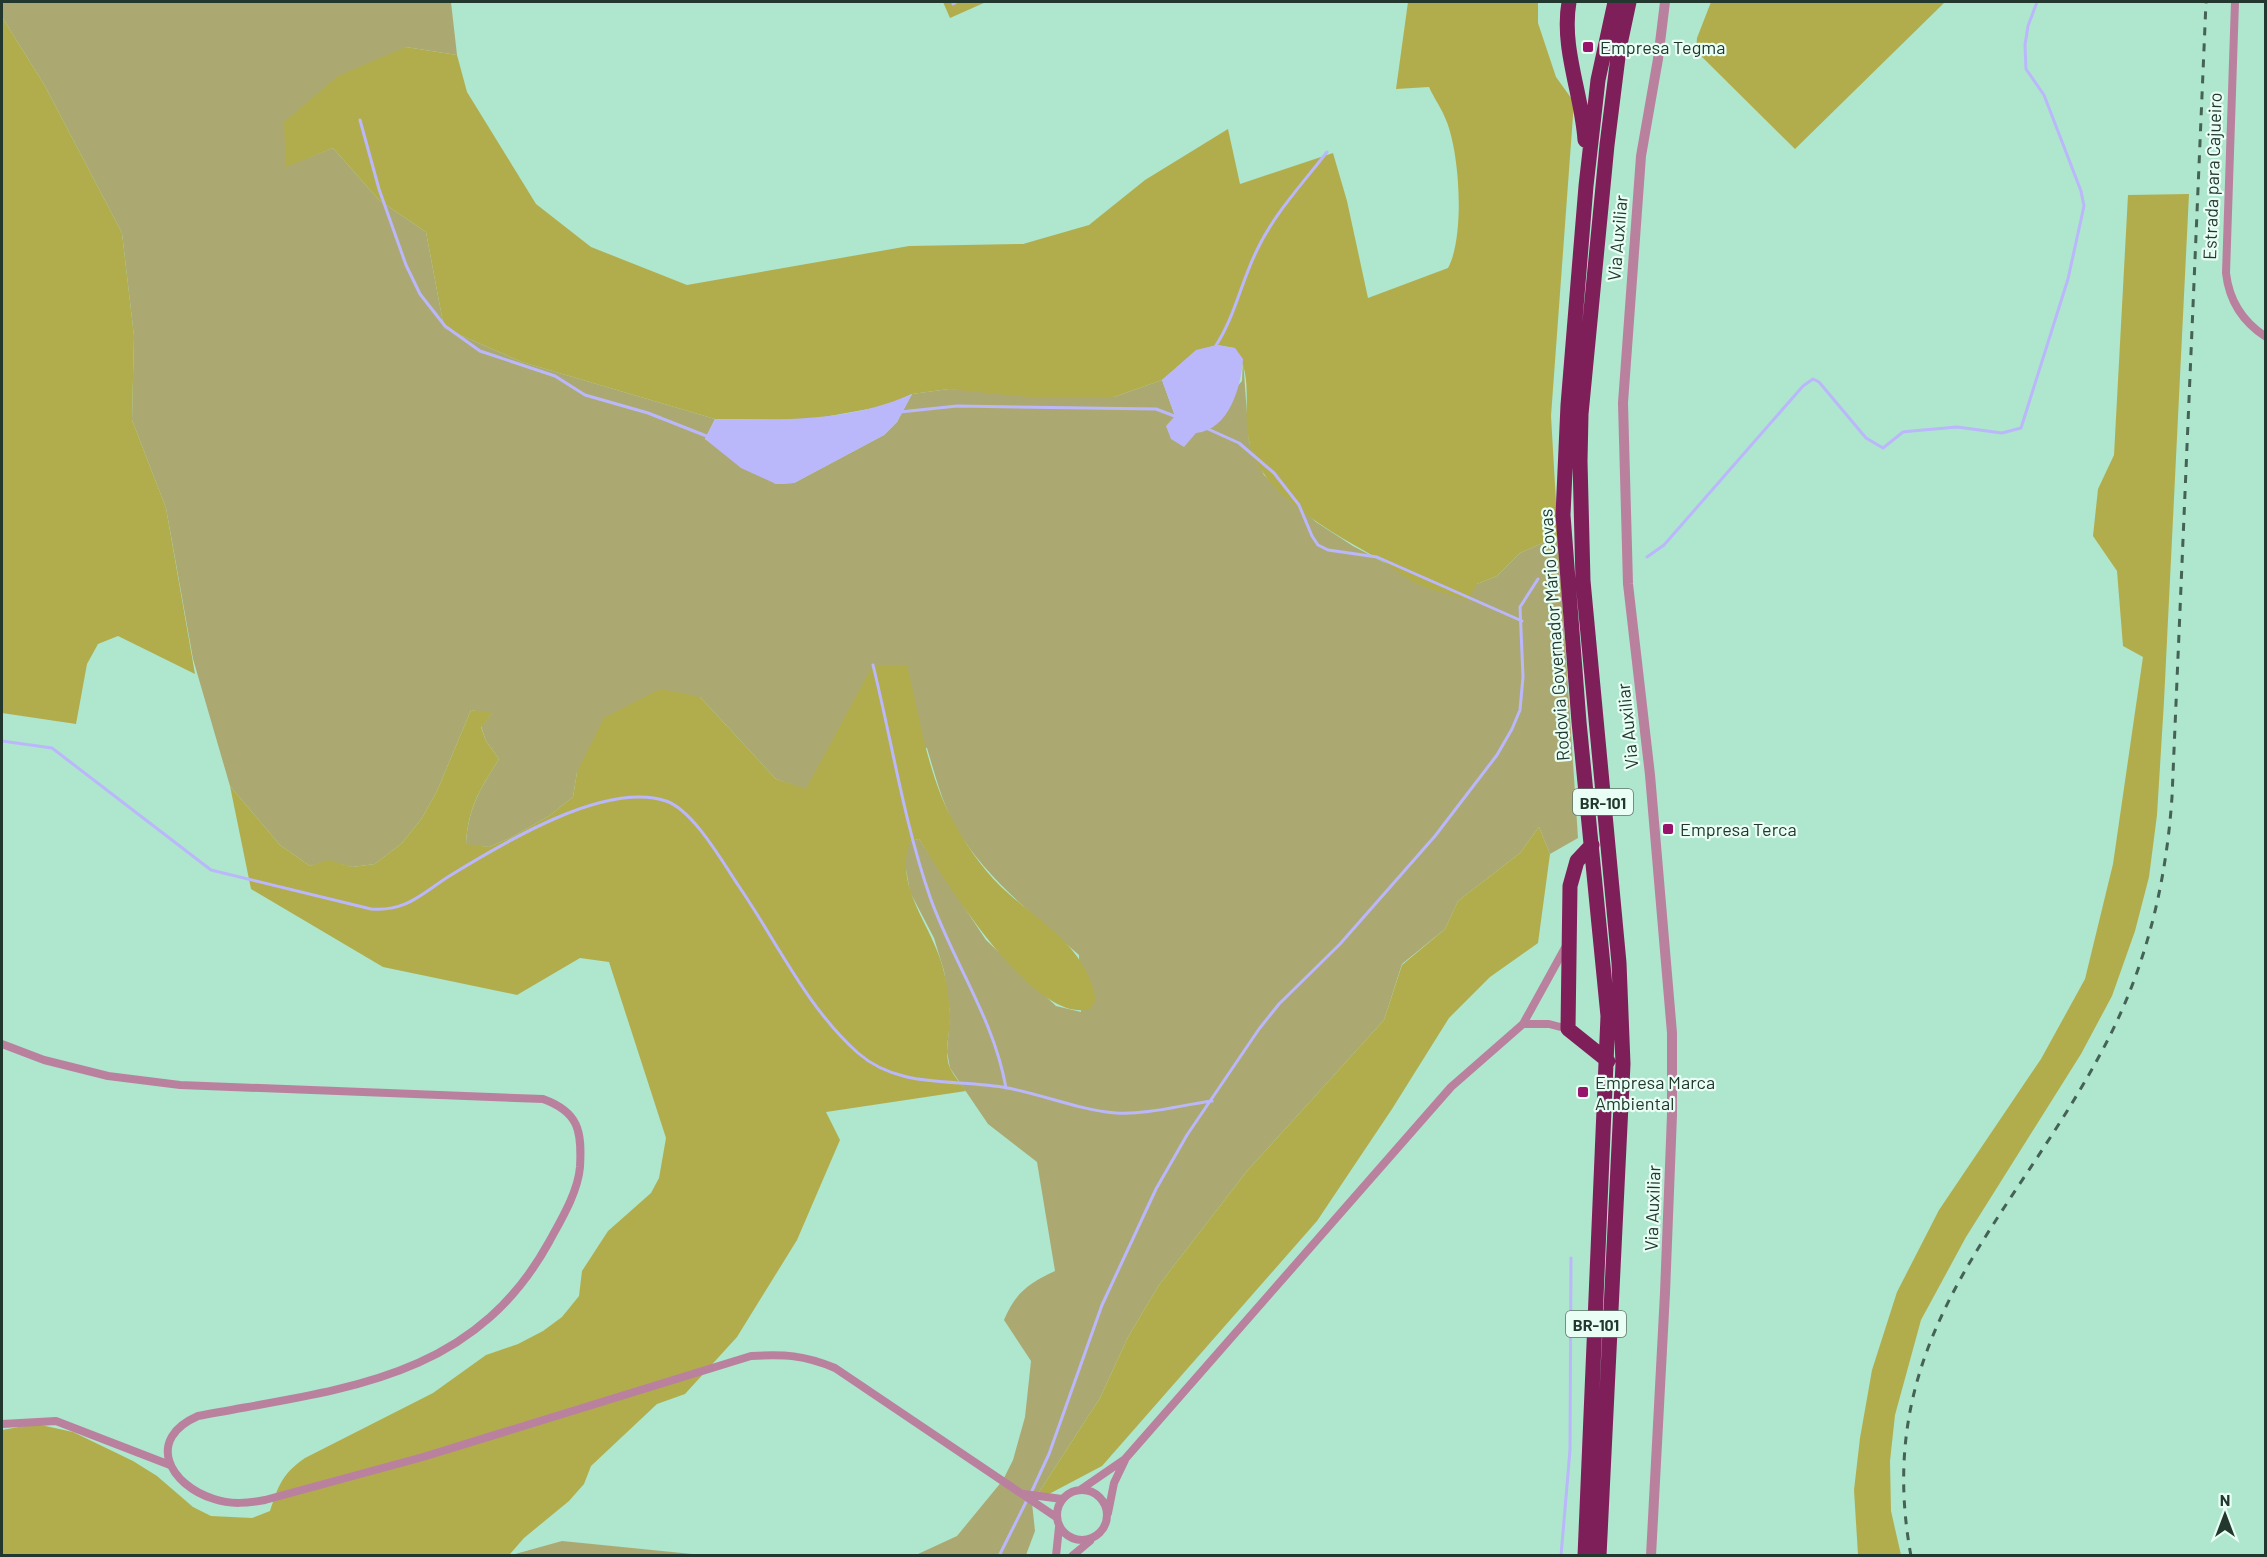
<svg xmlns="http://www.w3.org/2000/svg" width="2267" height="1557" font-family="Barlow,sans-serif">
	<style>
		.green { fill: #aba971 }
		.forest { fill: #b1ad4d }
		.water { fill: #bbb7fb }
		.lines { fill: none; stroke-linecap: round; stroke-linejoin: round }
		.stream { stroke: #bbb7fb; stroke-width: 3 }
		.minor { stroke: #ba819f; stroke-width: 8 }
		.tertiary { stroke: #ba819f; stroke-width: 10 }
		.motorway { stroke: #7e1f5a; stroke-width: 15 }
		.rail { stroke: #446255; stroke-width: 3; stroke-dasharray: 8 8; stroke-linecap: butt }
		.poi-dot { fill: #98146b; stroke: #e9fff5; stroke-width: 2 }
		.labels { text-anchor: middle; dominant-baseline: central; stroke-width: 4.5; stroke-linejoin: round; paint-order: stroke }
		.shield { fill: #e9fff5; stroke: #5e746a; stroke-width: 1.5 }
		.shield-label { font-size: 16px; font-weight: bold; fill: #22382f }
		.poi-label { font-size: 18px; fill: #22382f; stroke: #e9fff5; text-anchor: start }
		.street-label { font-size: 18px; fill: #22382f; stroke: #e9fff5 }
	</style>
	<rect width="100%" height="100%" fill="#afe6ce"/>
	<path class="green" d="M2,2H451L457,55L406,47L286,166L333,148L379,200L426,232L444,328L522,362L715,419L705,439L776,484L794,483L884,435L897,422L912,394L949,389L1114,397L1162,380L1175,416L1196,433L1242,381L1243,359L1249,442L1264,475L1316,522L1353,546L1385,563L1477,584L1497,576L1520,553L1558,536L1578,838L1550,854L1539,827L1520,853L1458,901L1445,929L1402,964L1384,1020L1247,1171L1159,1285L1128,1337L1100,1398L1032,1503L1035,1531L1026,1555H843L918,1554L957,1536L1003,1480L1013,1460L1025,1417L1031,1361L1004,1320C1015,1293 1029,1283 1055,1271L1037,1162L988,1124L950,1068L947,1052L950,1013L944,971L934,938L910,892L904,858L909,841L919,839L986,940L1056,1006L1081,1012L1079,955C1034,915 986,879 955,826C942,802 935,775 927,748L838,732L806,790L776,779L700,697L577,772L573,797L549,816L510,838L489,847L466,845C468,808 480,789 499,759L486,741L481,726L492,714L471,710L437,791L422,818L402,843L375,864L352,867L329,861L310,866L280,845L230,786L193,659L166,508L132,420L134,336L122,233L45,86L2,17Z
		M562,1541L702,1555L508,1556Z"/>
	<path class="forest" d="M943,2H986L950,18Z
		M1408,2H1538V23L1556,77L1574,102L1551,416L1558,536L1520,553L1497,576L1477,584L1468,600C1450,594 1428,590 1412,581C1403,576 1394,569 1385,563C1340,536 1261,498 1249,441C1242,410 1255,375 1234,348L1217,345L1196,351L1162,380L1114,397L1037,398L949,389L912,394L885,406L808,420L715,419L522,362L444,328L426,232L379,200L333,148L286,167L284,122L338,76L406,47L457,55L467,92L536,204L591,247L687,285L909,246L1023,244L1089,225L1145,180L1228,129L1240,184L1333,153L1347,201L1368,298L1448,268C1465,237 1460,153 1446,120C1442,109 1434,98 1429,87L1396,89Z
		M1711,2H1945L1795,149L1696,51L1697,38Z
		M2,17L45,86L122,233L134,336L132,420L166,508L195,674L118,636L98,644L87,664L76,724L2,713Z
		M2189,194L2164,701L2157,815L2149,877L2135,931L2112,996L2081,1054L1966,1237L1921,1320L1895,1415L1890,1461L1891,1511L1901,1555H1858L1854,1490L1860,1438L1872,1370L1897,1292L1939,1210L2041,1059L2085,979L2113,864L2143,657L2123,646L2117,571L2093,536L2098,489L2114,455L2128,195Z
		M873,665H907C920,718 928,779 956,826C969,850 988,876 1009,894C1046,927 1086,948 1096,1000L1090,1009C1034,1026 945,880 919,839L910,841C893,889 934,926 944,972C947,985 949,1000 950,1013C951,1031 943,1051 950,1068C954,1076 961,1084 966,1091L826,1112L840,1140L797,1240L737,1337L685,1394L657,1404L591,1466L584,1484L569,1501L524,1538L510,1554L2,1556V1430L36,1424L73,1432L133,1461L157,1476L193,1507L211,1516L252,1518L270,1511C279,1485 281,1475 305,1458L433,1393L486,1355L518,1344L543,1331L562,1317L579,1296L582,1271L608,1231L651,1193L659,1178L666,1138L609,962L580,958L517,995L383,967L251,889L230,786L280,845L310,866L329,860L352,867L375,864L402,843L422,818L437,791L471,710L493,713L481,727L486,741L499,759C480,789 468,808 466,844L489,847L510,838L549,816L573,797L577,772L604,718L660,689L700,697L776,779L806,789Z
		M1539,827L1550,854L1538,943L1490,977L1449,1018L1392,1109L1317,1221L1102,1466L1032,1503L1100,1398L1128,1337L1159,1285L1247,1171L1384,1020L1402,965L1445,929L1458,901L1520,853Z"/>
	<path class="water" d="M1217,345L1235,348L1243,359C1241,387 1229,430 1196,433L1184,447L1171,439L1166,426L1175,416L1162,380L1196,350Z
		M912,394L897,422L884,435L794,483L776,484L741,468L705,439L715,419C783,420 849,422 912,394Z"/>
	<g class="lines">
		<path class="stream" d="M953,4L956,2
			M360,120L379,189L406,265L420,294L445,326L480,351L555,376L585,395L648,413L709,437
			M1215,347C1235,317 1241,282 1257,250C1274,214 1303,183 1327,152
			M900,412L957,406L1156,409L1177,417
			M1208,429L1239,443L1274,473L1299,505L1312,536L1318,545L1328,550L1377,557L1522,621
			M1647,557L1664,545L1803,386L1813,379L1819,382L1866,438L1883,448L1903,432L1912,431L1957,427L2002,433L2021,428L2068,279L2084,206L2081,191L2044,95L2026,69L2025,45L2028,26L2037,2
			M873,665C892,742 904,822 930,897C953,962 994,1019 1006,1088
			M2,741L52,748L211,870L371,909C407,912 422,893 451,875C503,843 605,781 666,801C693,810 722,861 738,885C776,940 807,1008 858,1053C900,1090 957,1078 1008,1088C1044,1095 1080,1110 1116,1113C1147,1115 1181,1105 1212,1101
			M1031,1493L1049,1454L1102,1305L1156,1189L1187,1135L1259,1029L1279,1004L1340,944L1435,836L1497,755L1512,729L1520,710L1523,677L1520,607L1538,579
			M999,1556L1028,1498
			M1561,1556L1570,1450L1571,1258"/>
		<path class="minor" d="M2235,2L2226,273C2229,300 2243,322 2266,337
			M1523,1024H1549L1568,1029
			M2,1044L44,1060L108,1076L180,1085L543,1099C579,1112 582,1131 580,1167C578,1192 561,1220 549,1242C472,1382 339,1389 198,1416C145,1439 169,1485 214,1499C231,1505 248,1503 265,1500L423,1457L751,1356C784,1354 804,1355 835,1368L1056,1517
			M2,1424L56,1421L170,1465
			M1080,1490L1125,1459L1451,1087L1523,1024L1566,946
			M1057 1515a25 25 0 1 1 50 0a25 25 0 1 1-50 0Z
			M1024,1494L1062,1499
			M1108,1513L1114,1483L1125,1460
			M1056,1556L1059,1527
			M1072,1556L1090,1541"/>
		<path class="tertiary" d="M1651,1556L1665,1293L1672,1115V1033L1650,775L1628,584L1623,403L1641,156L1658,59L1665,2"/>
		<path class="motorway" d="M1569,2C1561,48 1582,94 1585,140
			M1592,845L1577,861L1570,886L1568,1029L1608,1061
			M1585,1556L1608,1016L1579,722L1563,515L1568,405L1586,186L1598,80L1615,2
			M1599,1556L1623,1064L1619,963L1583,581L1580,461L1581,414L1607,145L1619,49L1629,2"/>
		<path class="rail" d="M1911,1556C1870,1335 2010,1225 2103,1049C2145,971 2166,886 2172,797L2206,2"/>
	</g>
	<g class="poi-dot">
		<rect x="1582" y="41" width="12" height="12" rx="3"/>
		<rect x="1662" y="823" width="12" height="12" rx="3"/>
		<rect x="1577" y="1086" width="12" height="12" rx="3"/>
	</g>
	<g class="labels">
		<g class="shield">
			<rect x="1573" y="789" width="60" height="26" rx="4.5"/>
			<rect x="1566" y="1311" width="60" height="26" rx="4.5"/>
		</g>
		<g class="shield-label">
			<text x="1603" y="802">BR-101</text>
			<text x="1596" y="1324">BR-101</text>
		</g>
		<g class="poi-label">
			<text x="1600" y="47">Empresa Tegma</text>
			<text x="1680" y="829">Empresa Terca</text>
			<text x="1595" y="1082">Empresa Marca<tspan x="1595" dy="21">Ambiental</tspan></text>
		</g>
		<g class="street-label">
			<text transform="translate(2212 176) rotate(-88)">Estrada para Cajueiro</text>
			<text transform="translate(1617 238) rotate(-85)">Via Auxiliar</text>
			<text transform="translate(1554 635) rotate(-94)">Rodovia Governador Mário Covas</text>
			<text transform="translate(1627 726) rotate(-96)">Via Auxiliar</text>
			<text transform="translate(1652 1208) rotate(-88)">Via Auxiliar</text>
		</g>
	</g>
	<rect width="2267" height="1557" fill="none" stroke="#22382f" stroke-width="6"/>
	<g transform="translate(2225 1515)" stroke="#e9fff5" stroke-width="4.5" paint-order="stroke">
	<path d="M0-4.5L10 22L0 15L-10 22Z" fill="#22382f"/>
	<text y="-9" font-size="16" font-weight="bold" text-anchor="middle" fill="#22382f">N</text>
	</g>
</svg>
